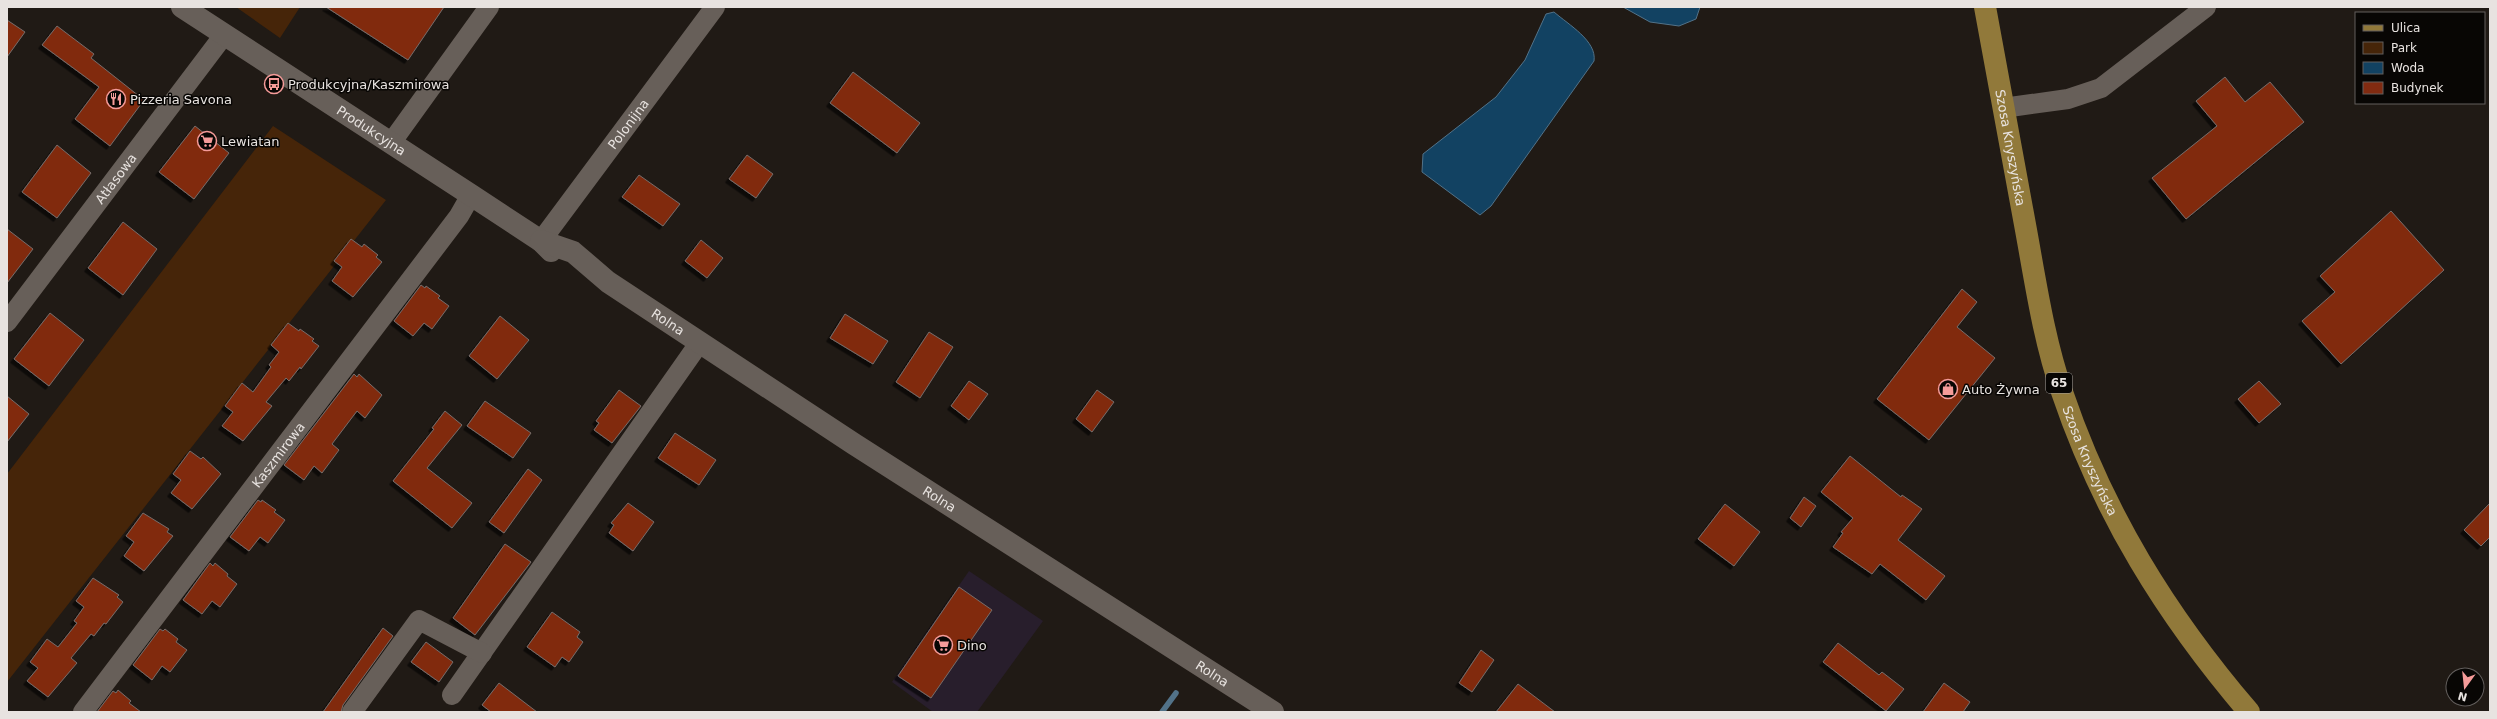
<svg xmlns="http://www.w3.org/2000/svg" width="2497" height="719" font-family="'DejaVu Sans',sans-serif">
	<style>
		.commercial { fill: #281e2c }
		.green { fill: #462509 }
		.water { fill: #124262; stroke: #527288 }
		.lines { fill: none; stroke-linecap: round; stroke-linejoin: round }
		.stream { stroke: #527288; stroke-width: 5.5 }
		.building { fill: #812b11; stroke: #766c69; filter: url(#shadow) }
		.minor { stroke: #675f59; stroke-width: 20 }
		.tertiary { stroke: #675f59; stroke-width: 22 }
		.primary { stroke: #91793a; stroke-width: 22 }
		.labels { text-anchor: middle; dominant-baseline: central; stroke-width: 3; stroke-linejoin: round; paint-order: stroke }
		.shield { fill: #080604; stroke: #a5a19e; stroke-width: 1 }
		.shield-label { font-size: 12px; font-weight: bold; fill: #e8e3e0 }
		.poi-label { font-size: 13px; fill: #e8e3e0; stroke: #080604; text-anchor: start }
		.street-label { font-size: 13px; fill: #e8e3e0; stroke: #080604 }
	</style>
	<defs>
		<filter id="shadow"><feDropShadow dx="-3.5" dy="3.5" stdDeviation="0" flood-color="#0009"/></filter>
	</defs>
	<rect width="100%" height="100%" fill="#201a15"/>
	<path class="commercial" d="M969,571L1043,621L977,712H933L892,682Z"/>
	<path class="green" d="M236,7H300L280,38Z
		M273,126L386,200L7,682V474Z"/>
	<path class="water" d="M1623,7H1700L1696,19L1679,26L1650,22Z
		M1554,12C1569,25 1597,41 1594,61L1491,206L1480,215L1422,172L1423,154L1496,97L1525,60L1546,14Z"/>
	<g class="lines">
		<path class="stream" d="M1162,712L1176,693"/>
	</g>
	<path class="building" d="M326,7H444L408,60Z
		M7,20L25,32L7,57Z
		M57,26L94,54L91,58L144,100L110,146L75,119L99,87L42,45Z
		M853,72L920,123L897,153L830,103Z
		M2225,77L2245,102L2270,82L2304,122L2186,219L2152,178L2217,126L2196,101Z
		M195,126L229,153L194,199L159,172Z
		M57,145L91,173L57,218L22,192Z
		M747,155L773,174L756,198L729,179Z
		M639,175L680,204L663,226L622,197Z
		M2391,211L2444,270L2341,364L2302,321L2335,292L2320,276Z
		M123,222L157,249L123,295L88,268Z
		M7,229L33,249L7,283Z
		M351,239L362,247L364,244L378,255L376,257L382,262L353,297L332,281L342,267L334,261Z
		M701,240L723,258L707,278L685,261Z
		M421,285L425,288L426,286L440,296L438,298L449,306L432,329L424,323L413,336L394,321Z
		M1962,289L1977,302L1957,327L1995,358L1929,440L1877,399Z
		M50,313L84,340L49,386L14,359Z
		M845,314L888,341L873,364L830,338Z
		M500,316L529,340L497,379L469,356Z
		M288,323L299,331L300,329L314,339L312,341L319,346L301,369L300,367L289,381L286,378L266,402L272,406L243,441L222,426L233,412L225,406L242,383L253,392L271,367L269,365L279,352L271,345Z
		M929,332L953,347L920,398L896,382Z
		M354,374L357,377L359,374L382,395L365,418L357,411L332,444L339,450L322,473L314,466L304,480L284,465Z
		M969,381L988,394L969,420L951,406Z
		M2259,381L2281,404L2259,423L2238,399Z
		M619,390L641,406L612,443L594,430L599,423L596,421Z
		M1097,390L1114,402L1092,432L1076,419Z
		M7,396L29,414L7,442Z
		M485,401L531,433L513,458L467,426Z
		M445,411L462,425L427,468L472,503L452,528L393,481L434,429L432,428Z
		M675,433L716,460L699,485L658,458Z
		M190,451L201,459L203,457L221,474L192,509L171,493L181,480L173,474Z
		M1850,456L1901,497L1902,495L1922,509L1898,540L1945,576L1926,600L1880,564L1872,574L1833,547L1843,533L1841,532L1853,518L1821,492Z
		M528,469L542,480L504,533L489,522Z
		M1804,497L1816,506L1801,527L1790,518Z
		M258,500L261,502L262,500L276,510L274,512L285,520L268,543L260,537L249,551L230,537Z
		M628,503L654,522L633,551L609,533L614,525L611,523Z
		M2490,503V537L2481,546L2464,530Z
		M1725,504L1760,532L1734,566L1698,539Z
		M143,513L169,529L167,532L173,536L144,571L124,556L134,542L126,536Z
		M505,544L531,562L475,635L453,618Z
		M210,563L213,566L215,563L228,574L227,576L237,584L220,607L212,601L202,614L183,600Z
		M93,578L119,595L117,597L123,602L106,624L104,623L94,636L91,634L71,658L77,663L48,697L27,681L38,668L30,662L47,639L58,647L77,623L74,621L84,607L76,601Z
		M959,587L992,610L931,698L898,676Z
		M552,612L580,632L577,637L583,642L569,662L562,657L555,667L527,647Z
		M383,628L393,636L343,705L341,712H323Z
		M160,629L163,631L165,629L178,639L176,642L187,650L170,672L162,666L152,680L133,665Z
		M426,642L453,662L439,682L411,662Z
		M1838,643L1879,675L1882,672L1904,689L1886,711L1823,662Z
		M1481,650L1494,660L1472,692L1459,683Z
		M499,683L537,712H491L482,705Z
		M1944,683L1970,702L1963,712H1923Z
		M1518,684L1555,712H1496Z
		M118,690L131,701L129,703L141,712H97L113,691L116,693Z"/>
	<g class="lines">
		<g class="minor">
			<path d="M2003,108L2068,99L2101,88L2206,7"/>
			<path d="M391,143L489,7"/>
			<path id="s1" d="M541,241L715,7"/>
			<path id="s2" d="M7,322L224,35"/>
			<path d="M452,695L700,342"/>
			<path id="s3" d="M83,712L459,216L471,195"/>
			<path d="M352,712L419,620L482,653"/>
		</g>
		<g class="tertiary">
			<path id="s4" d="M182,7L471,195L541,241L551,251"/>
			<path id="s5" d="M541,241L573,252L608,282L854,444L1273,712"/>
		</g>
		<path class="primary" id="s6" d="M1985,7C1999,81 2012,156 2026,230C2036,285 2044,340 2062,392C2103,513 2166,615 2249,712"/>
	</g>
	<defs>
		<symbol id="bus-ring" viewBox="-11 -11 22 22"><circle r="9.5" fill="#080604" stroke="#f59b99" stroke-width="1.5"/><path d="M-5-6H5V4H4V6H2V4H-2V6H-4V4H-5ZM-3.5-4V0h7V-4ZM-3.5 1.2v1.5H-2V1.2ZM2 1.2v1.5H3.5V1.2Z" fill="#f59b99"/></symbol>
		<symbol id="restaurant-ring" viewBox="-11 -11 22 22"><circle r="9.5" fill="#080604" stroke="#f59b99" stroke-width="1.5"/><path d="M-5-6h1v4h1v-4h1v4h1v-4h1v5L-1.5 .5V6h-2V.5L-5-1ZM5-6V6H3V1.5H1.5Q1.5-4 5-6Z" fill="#f59b99"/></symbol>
		<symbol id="supermarket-ring" viewBox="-11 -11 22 22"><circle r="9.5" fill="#080604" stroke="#f59b99" stroke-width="1.5"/><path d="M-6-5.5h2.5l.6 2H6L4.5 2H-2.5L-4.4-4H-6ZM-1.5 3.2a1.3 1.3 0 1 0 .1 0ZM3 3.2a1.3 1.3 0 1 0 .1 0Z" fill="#f59b99"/></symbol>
		<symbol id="shop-ring" viewBox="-11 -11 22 22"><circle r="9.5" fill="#080604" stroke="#f59b99" stroke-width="1.5"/><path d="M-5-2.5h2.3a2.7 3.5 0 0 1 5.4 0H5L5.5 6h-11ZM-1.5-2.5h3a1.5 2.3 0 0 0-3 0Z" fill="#f59b99"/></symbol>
	</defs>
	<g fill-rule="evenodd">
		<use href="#bus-ring" x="263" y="73" width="22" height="22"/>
		<use href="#restaurant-ring" x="105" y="88" width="22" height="22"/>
		<use href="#supermarket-ring" x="196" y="130" width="22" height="22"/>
		<use href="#shop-ring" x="1937" y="378" width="22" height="22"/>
		<use href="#supermarket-ring" x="932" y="634" width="22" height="22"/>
	</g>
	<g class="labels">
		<rect class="shield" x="2046" y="373" width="26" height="20" rx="3"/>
		<g class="shield-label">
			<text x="2059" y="383">65</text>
		</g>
		<g class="poi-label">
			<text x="288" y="84">Produkcyjna/Kaszmirowa</text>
			<text x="130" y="99">Pizzeria Savona</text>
			<text x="221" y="141">Lewiatan</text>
			<text x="1962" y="389">Auto Żywna</text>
			<text x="957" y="645">Dino</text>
		</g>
		<g class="street-label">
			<text stroke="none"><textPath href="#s1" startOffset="146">Polonijna</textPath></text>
			<text stroke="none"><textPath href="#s4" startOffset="226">Produkcyjna</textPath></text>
			<text stroke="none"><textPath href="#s6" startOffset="143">Szosa Knyszyńska</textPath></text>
			<text stroke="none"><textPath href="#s2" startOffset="180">Atłasowa</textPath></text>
			<text stroke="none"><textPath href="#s5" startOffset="152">Rolna</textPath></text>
			<text stroke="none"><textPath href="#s3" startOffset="323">Kaszmirowa</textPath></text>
			<text stroke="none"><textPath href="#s6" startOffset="467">Szosa Knyszyńska</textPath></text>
			<text stroke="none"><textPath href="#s5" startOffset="476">Rolna</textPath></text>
			<text stroke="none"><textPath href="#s5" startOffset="800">Rolna</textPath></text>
		</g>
	</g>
	<rect width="2497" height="719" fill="none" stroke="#e8e3e0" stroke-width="16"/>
	<rect x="2355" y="12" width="130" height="92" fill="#080604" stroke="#625e5c"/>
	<rect x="2363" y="25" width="20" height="6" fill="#91793a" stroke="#625e5c"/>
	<text x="2391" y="32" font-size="12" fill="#e8e3e0">Ulica</text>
	<rect x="2363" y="42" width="20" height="12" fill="#462509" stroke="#625e5c"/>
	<text x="2391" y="52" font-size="12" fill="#e8e3e0">Park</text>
	<rect x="2363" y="62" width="20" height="12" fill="#124262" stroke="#625e5c"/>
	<text x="2391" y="72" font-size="12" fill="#e8e3e0">Woda</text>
	<rect x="2363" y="82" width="20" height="12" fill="#812b11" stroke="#625e5c"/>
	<text x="2391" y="92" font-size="12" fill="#e8e3e0">Budynek</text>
	<g transform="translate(2465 687) rotate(195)"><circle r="19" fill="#080604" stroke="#625e5c"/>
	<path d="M0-3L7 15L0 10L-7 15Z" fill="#f59b99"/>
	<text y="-6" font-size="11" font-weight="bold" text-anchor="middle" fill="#e8e3e0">N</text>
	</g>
</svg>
